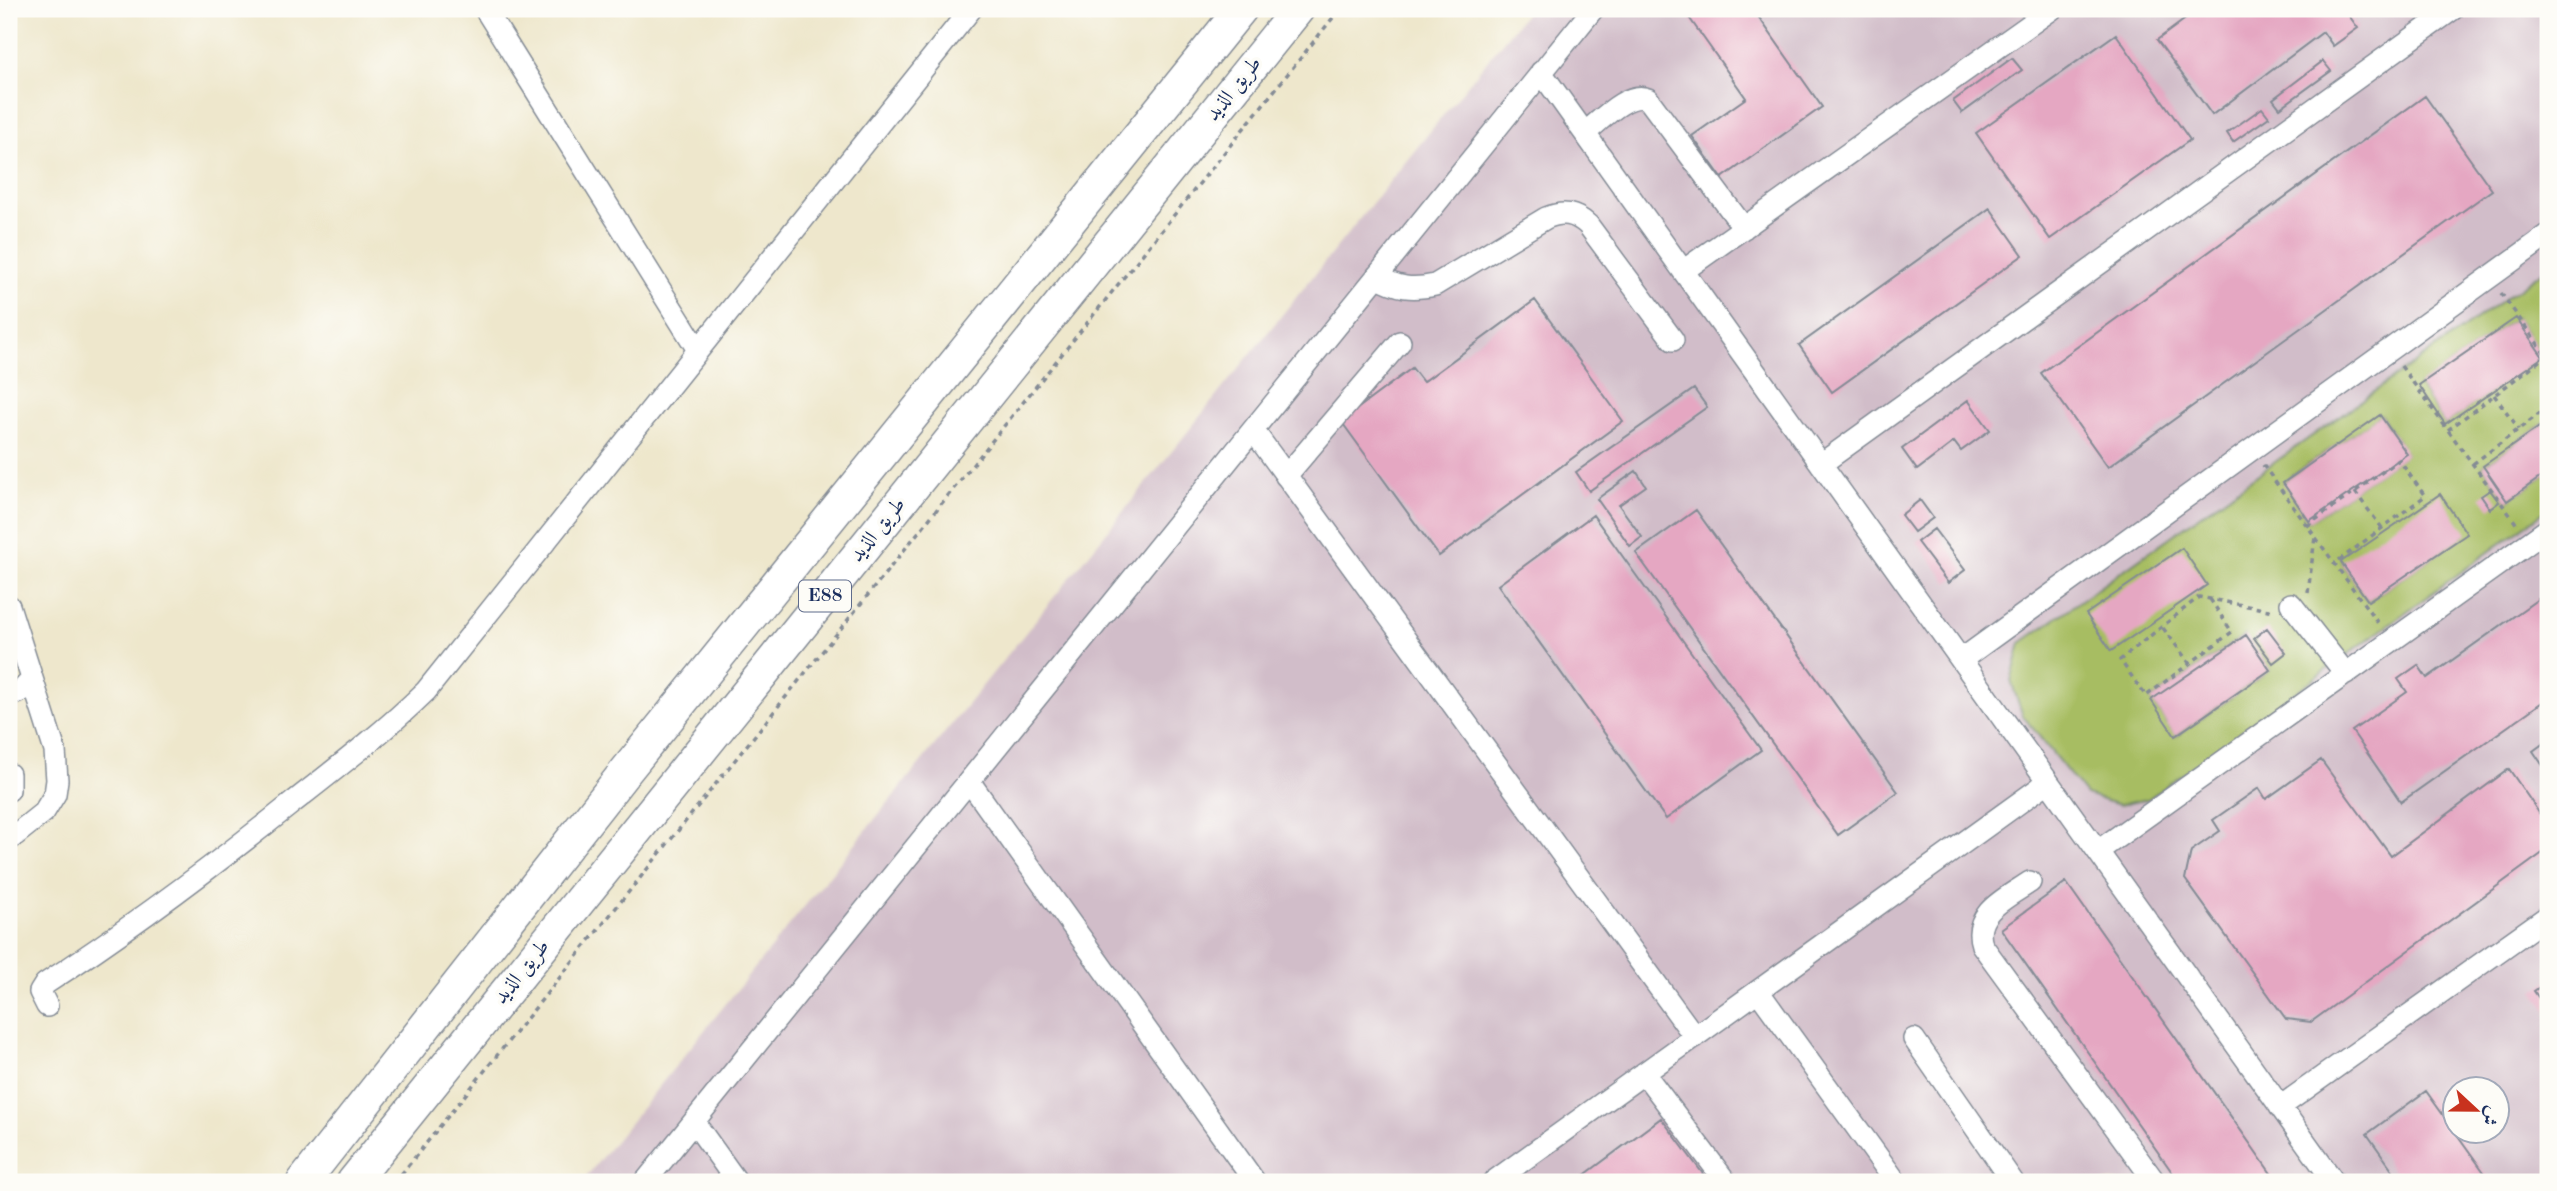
<svg xmlns="http://www.w3.org/2000/svg" width="2557" height="1191" font-family="'Old Standard TT',Amiri,serif">
	<style>
		.industrial { fill: #d1bdc9; fill-rule: evenodd }
		.green { fill: #a7bd62; stroke: #617660; stroke-width: 2; fill-rule: evenodd }
		.building { fill: #e5a7c2 }
		.lines { fill: none; stroke-linecap: round; stroke-linejoin: round }
		.minor-casing { stroke: #848b95; stroke-width: 24 }
		.highway-casing { stroke: #848b95; stroke-width: 35 }
		.path { stroke: #848b95; stroke-width: 3.5; stroke-dasharray: 5 5; stroke-linecap: butt }
		.minor { stroke: #fff; stroke-width: 21 }
		.highway { stroke: #fff; stroke-width: 32 }
		.labels { text-anchor: middle; dominant-baseline: central; stroke-width: 7; stroke-linejoin: round; paint-order: stroke }
		.shield { fill: #fdfcf7; stroke: #5f6c8c; stroke-width: 2 }
		.shield-label { font-size: 19px; font-weight: bold; fill: #1b2f5e }
		.street-label { font-size: 21px; fill: #1b2f5e; stroke: #fdfcf7 }
	</style>
	<rect width="100%" height="100%" fill="#fdfcf7"/>
	<filter id="ink" filterUnits="userSpaceOnUse"><feTurbulence type="fractalNoise" baseFrequency=".0143" numOctaves="2"/><feDisplacementMap in="SourceGraphic" scale="14" xChannelSelector="R" yChannelSelector="G"/><feConvolveMatrix kernelMatrix="1 2 1 2 8 2 1 2 1" color-interpolation-filters="sRGB"/></filter>
	<filter id="wash" filterUnits="userSpaceOnUse"><feTurbulence type="fractalNoise" baseFrequency=".00686" numOctaves="4" result="noise"/><feDisplacementMap in="SourceGraphic" scale="28" xChannelSelector="R" yChannelSelector="G"/><feGaussianBlur stdDeviation="1.57" result="paint"/><feColorMatrix in="noise" values="0 0 0 0 0 0 0 0 0 0 0 0 0 0 0 0 0 1.4 0 .05"/><feComposite in="paint" operator="in"/></filter>
	<g filter="url(#wash)">
		<rect width="100%" height="100%" fill="#eee7cc"/>
		<path class="industrial" d="M1529,9H2548V1182H582ZM2456,1090H2498V1132H2456Z"/>
		<path class="green" d="M2548,268V421L2483,466L2507,501L2548,472V509L2148,799L2119,805L2086,795L2023,716L2011,681L2021,643ZM2516,318L2542,356L2445,424L2419,386ZM2381,415L2406,454L2309,521L2283,482ZM2466,534L2368,601L2341,562ZM2245,635L2270,670L2176,736L2151,700Z"/>
		<g id="blocks">
			<path class="building" d="M1683,9H1753L1822,107L1722,178L1692,136L1746,98Z
				M2199,9H2344L2358,28L2333,46L2323,32L2212,115L2157,40Z
				M2116,34L2190,140L2050,239L1976,133Z
				M2012,58L2022,70L1962,113L1953,101Z
				M2323,61L2331,71L2280,108L2273,99Z
				M2425,96L2492,190L2108,467L2041,373Z
				M2262,108L2269,117L2233,142L2227,133Z
				M1990,208L2023,255L1832,392L1799,345Z
				M1535,300L1623,421L1439,556L1341,421L1412,368L1423,382Z
				M2516,318L2543,357L2445,424L2419,385Z
				M1694,389L1707,407L1589,491L1576,472Z
				M1968,400L1990,430L1961,451L1954,442L1917,470L1902,449Z
				M2380,415L2407,454L2309,521L2283,483Z
				M2548,421V472L2507,501L2483,466Z
				M1636,471L1646,486L1619,505L1642,537L1630,546L1597,499Z
				M2490,490L2499,502L2490,509L2481,496Z
				M2440,494L2467,534L2368,601L2341,562Z
				M1920,500L1933,518L1914,532L1901,515Z
				M1696,510L1898,792L1838,835L1636,553Z
				M1593,515L1761,750L1666,819L1498,585Z
				M1934,529L1965,570L1948,583L1917,542Z
				M2182,548L2207,585L2111,651L2086,614Z
				M2548,592V698L2401,802L2352,731L2407,692L2398,679L2418,665L2427,678Z
				M2267,628L2286,653L2273,663L2254,638Z
				M2246,635L2270,670L2175,736L2151,700Z
				M2548,740V773L2533,751Z
				M2321,760L2391,856L2509,769L2548,826V849L2311,1022L2286,1019L2185,879L2191,851L2220,831L2213,820L2259,788L2266,799Z
				M2066,882L2277,1182H2179L2001,929Z
				M2548,981V1011L2534,991Z
				M2426,1091L2491,1182H2401L2367,1134Z
				M1661,1118L1709,1182H1575Z"/>
		</g>
	</g>
	<g filter="url(#ink)">
		<use href="#blocks" fill-opacity="0" stroke="#848b95" stroke-width="2"/>
		<g class="lines">
			<defs>
				<path id="minor" d="M485,9L698,350
					M1541,72L2334,1182
					M1585,133C1600,121 1628,90 1648,99L1744,228
					M1683,271L2052,9
					M1377,276C1397,288 1412,290 1435,285L1546,218C1563,211 1575,213 1588,225L1673,340
					M1253,430L1695,1037
					M1821,464L2453,9
					M1286,476L1400,342
					M2291,604L2346,674
					M9,606L55,751L57,780L55,794L44,812L9,840
					M1961,660L2548,235
					M9,696L21,691L32,679
					M9,774V790
					M969,781L1255,1182
					M2098,851L2548,529
					M2030,882C2008,897 1971,913 1982,945L2155,1182
					M1758,991L1896,1182
					M47,1006L40,992L45,984C131,928 211,868 291,804C337,768 384,732 426,691L971,9
					M1914,1039L2013,1182
					M1644,1073L1726,1182
					M2280,1107L2548,916
					M694,1122L737,1182
					M645,1182L1593,9
					M1493,1182L2048,782"/>
				<path id="highway" d="M303,1182L625,772L1241,9
					M353,1182L1298,9"/>
			</defs>
			<use href="#minor" class="minor-casing"/>
			<use href="#highway" class="highway-casing"/>
			<path class="path" d="M2501,293L2548,358
				M2401,366L2518,526
				M2494,395L2519,429
				M2448,430L2546,356
				M2473,464L2548,407
				M2263,465L2380,626
				M2355,492L2382,528
				M2307,526L2399,460L2425,496L2334,564
				M2308,593L2315,537
				M2210,599L2232,632L2146,696L2120,660L2199,597L2210,599L2274,611
				M2163,628L2190,664
				M395,1182L1340,9"/>
			<use href="#minor" class="minor"/>
			<use href="#highway" class="highway"/>
		</g>
	</g>
	<g class="labels">
		<rect class="shield" x="799" y="580.5" width="52" height="31" rx="5"/>
		<g class="shield-label">
			<text x="825" y="596">E88</text>
		</g>
		<g class="street-label">
			<text transform="translate(1234 89) rotate(-51)">طريق الذيد</text>
			<text transform="translate(878 530) rotate(-51)">طريق الذيد</text>
			<text transform="translate(522 972) rotate(-51)">طريق الذيد</text>
		</g>
	</g>
	<rect width="2557" height="1191" fill="none" stroke="#fdfcf7" stroke-width="35"/>
	<g transform="translate(2476 1110) rotate(112)"><circle r="33" fill="#fdfcf7" stroke="#a3aaba" stroke-width="2"/>
	<path d="M0-5L12 26L0 18L-12 26Z" fill="#c8321e"/>
	<text y="-10" font-size="19" font-weight="bold" text-anchor="middle" fill="#1b2f5e">ش</text>
	</g>
</svg>
